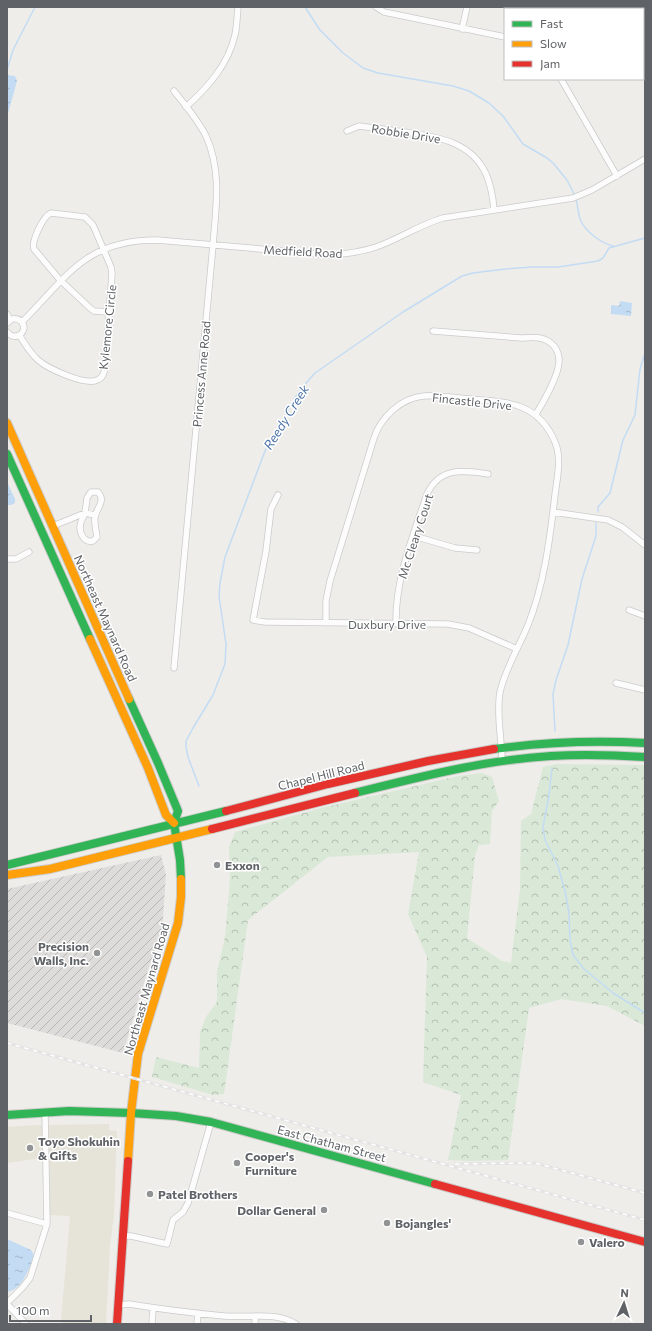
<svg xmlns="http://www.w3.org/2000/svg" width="652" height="1331" font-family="Commissioner,sans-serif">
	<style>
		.commercial { fill: #e6e4d8 }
		.industrial { fill: url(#industrial-furrows) }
		.forest { fill: url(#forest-crowns) }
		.water { fill: url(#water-ripples) }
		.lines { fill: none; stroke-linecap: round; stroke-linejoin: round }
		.stream { stroke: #c3dcf3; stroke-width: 1.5 }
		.street-casing { stroke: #cbcbcb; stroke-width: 7 }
		.fast-casing { stroke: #cbcbca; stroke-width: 10 }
		.slow-casing { stroke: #cbcbca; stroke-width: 10 }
		.jam-casing { stroke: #cbcbca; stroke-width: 10 }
		.street { stroke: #fcfcfc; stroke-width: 5.5 }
		.fast { stroke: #30b455; stroke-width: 8 }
		.slow { stroke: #ff9f0a; stroke-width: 8 }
		.jam { stroke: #e5322d; stroke-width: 8 }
		.rail-casing { stroke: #e3e4e3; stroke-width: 3 }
		.rail { stroke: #fff; stroke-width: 1.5; stroke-dasharray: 4.5; stroke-linecap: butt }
		.poi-dot { fill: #919394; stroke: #fff; stroke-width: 1.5 }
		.labels { text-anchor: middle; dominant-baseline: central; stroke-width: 3; stroke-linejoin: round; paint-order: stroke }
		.street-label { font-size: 12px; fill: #5f6266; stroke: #fff }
		.poi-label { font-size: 12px; font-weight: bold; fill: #5f6266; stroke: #fff; text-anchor: start }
		.water-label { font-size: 13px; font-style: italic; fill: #4c74a9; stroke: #fff }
	</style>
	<defs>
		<pattern id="industrial-furrows" width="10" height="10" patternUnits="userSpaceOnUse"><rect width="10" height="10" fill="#dedcda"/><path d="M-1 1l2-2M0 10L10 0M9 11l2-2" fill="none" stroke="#b7b6b5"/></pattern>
		<pattern id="forest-crowns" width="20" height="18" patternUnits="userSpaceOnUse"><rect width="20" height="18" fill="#d9e8d7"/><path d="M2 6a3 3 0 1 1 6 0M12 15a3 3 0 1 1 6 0" fill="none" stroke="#b3bfb2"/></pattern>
		<pattern id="water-ripples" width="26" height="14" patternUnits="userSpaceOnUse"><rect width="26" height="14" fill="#c3dcf3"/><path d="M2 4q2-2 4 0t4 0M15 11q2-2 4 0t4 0" fill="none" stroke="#a2b6c9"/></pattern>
	</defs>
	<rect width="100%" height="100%" fill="#eeede9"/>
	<path class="commercial" d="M109,1124V1130L117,1131L114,1215L110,1246L106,1324H62L61,1320L70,1216L50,1215L49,1157L7,1163V1127L38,1125Z"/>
	<path class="industrial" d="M161,855L166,875L162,932L148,970L123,1053L7,1023V889Z"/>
	<path class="forest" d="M557,764L645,765V1026L607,1006L561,999L529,1008L508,1160L470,1161L448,1160L461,1095L423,1082L427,957L408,914L419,852L328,857L248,920L224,1094L213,1095L152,1077L156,1057L199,1068L200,1032L206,1017L217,1002V972L225,937L230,879L229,847L235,832L321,808L458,776L482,773L492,777L499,801L492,811L490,844L479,845L475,856L467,938L502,961L511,963L520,889L521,821L531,814L543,767Z"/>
	<path class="water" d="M7,75L15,76L17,81L7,117Z
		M620,301L632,303L631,316L611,314V305L619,306Z
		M7,482L15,499V503L11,505H7Z
		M7,1239L31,1250L34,1255C29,1269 23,1289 7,1292Z"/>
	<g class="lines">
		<path class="stream" d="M305,7L320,30L343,53L363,68L378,73L453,86L469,91L489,103L503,116L523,144L547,158L553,163L567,180L575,196
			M7,70L13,50L35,7
			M576,199C578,206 578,215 581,221C586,232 601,243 613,246
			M598,512V507L610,493L623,440L635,415L640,369L645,353
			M555,731L553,694L556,680L568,645L582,579L596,536V523
			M552,768L549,795L543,827L545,840L558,866L565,891L569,913L570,940L573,955L584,969L613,993L645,1013
			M199,786L188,757L186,747V741L193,728L213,695L225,664L226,644L219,596L220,583L225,557L265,451L296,396L307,382L315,373L403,312L462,276L473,273L505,269L532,267H558L598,261L603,258L609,248L645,238"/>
		<defs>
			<path id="street" d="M376,7L384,12L505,37
				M629,7L631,9
				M643,24L645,22
				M462,29L467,7
				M561,79L617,176
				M186,107C208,87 228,65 235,35C237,26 237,16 238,7
				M347,131L359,126C374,128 390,130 405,132C437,137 471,141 486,174C491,185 493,198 494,210
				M7,314L10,320
				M22,322C68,276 85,240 157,240L330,255C345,254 361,252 376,247C399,239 419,225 443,218L573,198L592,190L645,159
				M7,323L12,319C19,318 23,321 24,328C22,337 13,339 7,332
				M433,331L522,338C535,337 545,336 554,346C557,350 559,355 559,360C560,373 543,403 536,414
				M19,335C25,344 30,353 38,360C47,368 85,386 97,380C103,378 104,373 105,368L112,274L111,267L93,225L85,217L51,213C43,216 31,242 34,249L60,280L90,308L94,311L109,312
				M278,495L271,509L266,551L253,620L265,622L448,624L469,628L517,649
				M553,512L608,520L622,527L645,545
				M53,526L85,513L87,498L91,492H98C106,501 97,507 95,517C94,523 96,530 97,537L93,541C83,543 78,531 81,522C82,519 84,516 85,513L95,515
				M414,536L455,548L477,550
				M7,559H16L29,552
				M629,610L645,616
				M326,623V601L330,581L374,438C381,417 401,398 424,396C439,395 455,398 470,399C507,402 538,402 555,442C562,458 557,478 555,495C550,539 544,585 528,625C519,647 505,669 500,692C496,715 502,739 502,762
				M396,624C395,579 413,536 427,494C440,467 462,470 488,474
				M174,668L213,245C216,208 222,171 206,136C198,120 185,105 174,91
				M616,683L645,690
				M7,1213L47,1224
				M122,1236H131L167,1244L173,1220L183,1212L188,1203L211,1122
				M7,1303L23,1287L30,1278L47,1224L45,1112
				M7,1304L26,1324
				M118,1305L129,1304C160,1309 192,1313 224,1316C248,1318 275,1311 296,1324
				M152,1324L153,1308
				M197,1324L198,1313
				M255,1324V1316"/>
			<path id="fast" d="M7,454L90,639
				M129,699L158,763L178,811L174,823L180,860L181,879
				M494,749C545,742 594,740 645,743
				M355,793C419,777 485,760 551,756C582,754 614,755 645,757
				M7,865L226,811
				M131,1113L176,1116L211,1122L435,1184
				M7,1115L69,1111L131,1113"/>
			<path id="slow" d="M7,423L129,699
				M90,639L148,768L166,815L174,823
				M7,875L50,869L212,829
				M128,1161L131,1113L138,1054L178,923L181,897V879"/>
			<path id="jam" d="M226,811L328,784L428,761L494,749
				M212,829L355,793
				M435,1184L645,1242
				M117,1324L128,1161"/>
		</defs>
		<use href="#street" class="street-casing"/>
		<use href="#fast" class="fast-casing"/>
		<use href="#slow" class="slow-casing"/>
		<use href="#jam" class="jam-casing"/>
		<use href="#street" class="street"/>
		<use href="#fast" class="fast"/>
		<use href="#slow" class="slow"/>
		<use href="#jam" class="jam"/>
		<defs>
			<path id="rail" d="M7,1043L645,1220
				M455,1164L519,1163H535L550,1167L645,1193"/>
		</defs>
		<use href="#rail" class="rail-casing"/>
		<use href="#rail" class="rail"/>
	</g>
	<g class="poi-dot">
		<circle cx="217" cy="865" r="4"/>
		<circle cx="97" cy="953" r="4"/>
		<circle cx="30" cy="1148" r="4"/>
		<circle cx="237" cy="1163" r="4"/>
		<circle cx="150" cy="1194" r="4"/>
		<circle cx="324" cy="1210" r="4"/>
		<circle cx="387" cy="1223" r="4"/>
		<circle cx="581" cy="1242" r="4"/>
	</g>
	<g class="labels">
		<g class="street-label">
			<text transform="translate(406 133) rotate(9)">Robbie Drive</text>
			<text transform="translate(303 251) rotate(3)">Medfield Road</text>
			<text transform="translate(107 327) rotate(-84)">Kylemore Circle</text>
			<text transform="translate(201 374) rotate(-85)">Princess Anne Road</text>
			<text transform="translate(472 401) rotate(6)">Fincastle Drive</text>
			<text transform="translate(415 536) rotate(-72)">Mc Cleary Court</text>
			<text transform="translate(106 618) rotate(66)">Northeast Maynard Road</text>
			<text x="387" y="624">Duxbury Drive</text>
			<text transform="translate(321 775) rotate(-14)">Chapel Hill Road</text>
			<text transform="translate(146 989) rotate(-74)">Northeast Maynard Road</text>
			<text transform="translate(332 1143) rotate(15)">East Chatham Street</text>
		</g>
		<g class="poi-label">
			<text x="225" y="865">Exxon</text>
			<text x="89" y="946" text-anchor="end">Precision<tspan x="89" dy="14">Walls, Inc.</tspan></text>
			<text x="38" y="1141">Toyo Shokuhin<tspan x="38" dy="14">&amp; Gifts</tspan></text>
			<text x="245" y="1156">Cooper's<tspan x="245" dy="14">Furniture</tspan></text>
			<text x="158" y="1194">Patel Brothers</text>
			<text x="316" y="1210" text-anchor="end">Dollar General</text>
			<text x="395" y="1223">Bojangles'</text>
			<text x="589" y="1242">Valero</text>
		</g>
		<g class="water-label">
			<text transform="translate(286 417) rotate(-58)">Reedy Creek</text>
		</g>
	</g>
	<rect width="652" height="1331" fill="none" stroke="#5f6266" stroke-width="16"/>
	<rect x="504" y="8" width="140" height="72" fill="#ffffff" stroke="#bfc0c2"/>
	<rect x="512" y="21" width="20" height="6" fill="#30b455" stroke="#bfc0c2"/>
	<text x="540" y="28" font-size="12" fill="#5f6266">Fast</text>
	<rect x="512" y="41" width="20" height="6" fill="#ff9f0a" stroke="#bfc0c2"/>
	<text x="540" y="48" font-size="12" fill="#5f6266">Slow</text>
	<rect x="512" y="61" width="20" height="6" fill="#e5322d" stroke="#bfc0c2"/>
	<text x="540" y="68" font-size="12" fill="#5f6266">Jam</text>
	<g transform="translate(624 1303) rotate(4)" stroke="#ffffff" stroke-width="3" paint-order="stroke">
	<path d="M0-3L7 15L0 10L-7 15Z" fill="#5f6266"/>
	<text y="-6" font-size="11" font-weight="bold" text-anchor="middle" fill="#5f6266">N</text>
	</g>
	<path d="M10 1315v6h81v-6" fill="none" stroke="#5f6266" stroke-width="2"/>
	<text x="16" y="1315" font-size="12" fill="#5f6266" stroke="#ffffff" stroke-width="3" paint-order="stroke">100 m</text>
</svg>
